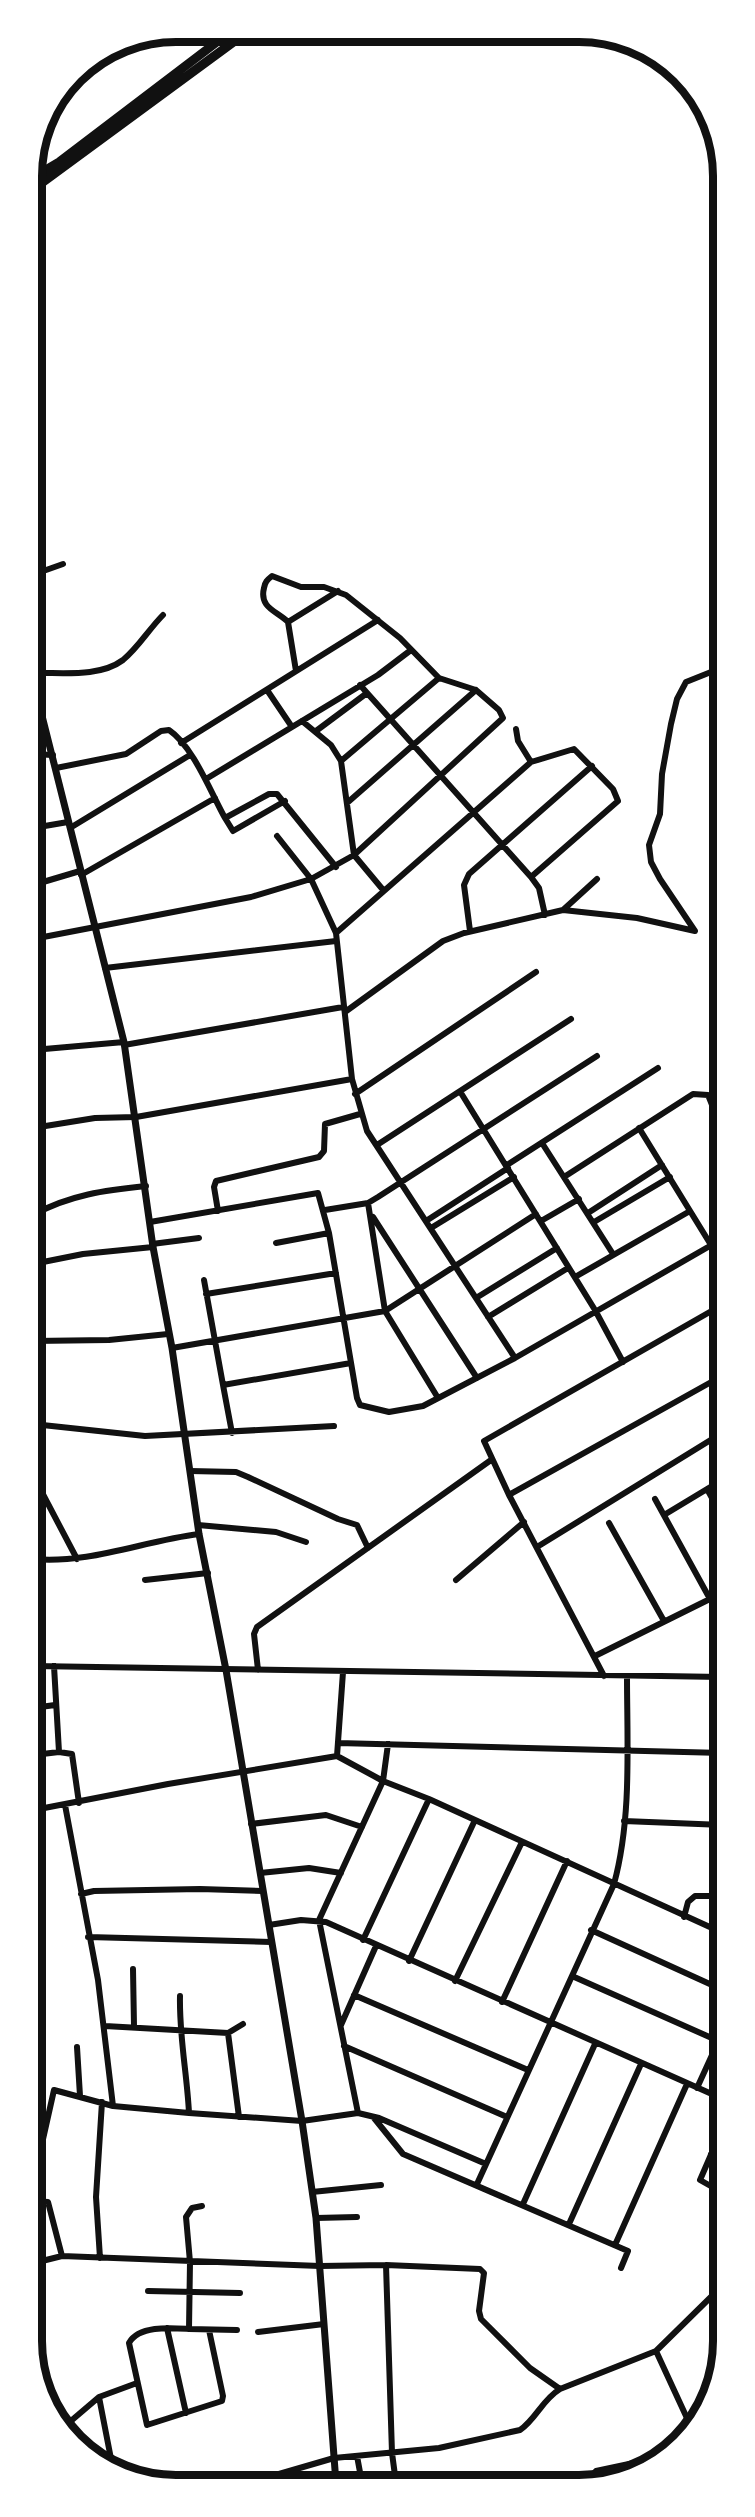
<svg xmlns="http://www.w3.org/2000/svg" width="755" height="2517" font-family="Spectral,serif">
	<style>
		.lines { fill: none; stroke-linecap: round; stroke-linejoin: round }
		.minor { stroke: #111; stroke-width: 6 }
		.tertiary { stroke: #111; stroke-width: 7 }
		.trunk { stroke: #111; stroke-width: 9 }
		.rim { fill: none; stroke: #111; stroke-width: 8 }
	</style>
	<rect width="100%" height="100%" fill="#fff"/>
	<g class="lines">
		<path class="minor" d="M32,575L63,564
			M288,622L338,591
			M32,673C60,672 99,678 123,660C138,648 149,629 163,615
			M360,685L531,877L539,888L545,915
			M267,690L292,727
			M302,721L331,745L341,761L354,855L384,891
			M516,729L518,741L531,762
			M316,731L367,693
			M181,743L378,620
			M32,754L53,755
			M341,761L439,678
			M56,768L126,754L161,731L169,730C193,746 211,793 225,818L269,794H277L336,867
			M206,779L378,675L411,650
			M347,803L476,690
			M225,818L233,831L285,801
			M33,828L68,822
			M70,828L190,755
			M277,836L311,879L336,933L352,1079L367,1131L515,1358
			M81,875L215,798
			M33,885L80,871
			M563,910L597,879
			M470,931L464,885L469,874L592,766
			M336,933L531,762L574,749L613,789L618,801L531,877
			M33,939L251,897L311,879L354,855L503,718L499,710L476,690L439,678L400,638L346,595L324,587H301L272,576C267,580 265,582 264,588C259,608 277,611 288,622L296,671
			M105,968L336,941
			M345,1012L443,941L464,933L563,910L637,918L695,931L660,879L651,862L649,845L660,814L662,774L671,724L677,699L686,682L721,668
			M124,1045L343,1007
			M33,1050L124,1042
			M461,1093L595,1310L623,1362
			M355,1094L536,972
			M33,1128L95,1118L136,1117L352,1079
			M639,1128L711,1245
			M542,1143L613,1254
			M377,1145L571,1019
			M507,1165L658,1068
			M564,1177L693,1094L708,1095L722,1130
			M368,1203L385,1311L438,1398
			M325,1210L368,1203L378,1197L597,1056
			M218,1211L214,1187L216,1181L319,1157L324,1151L325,1124L360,1114
			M588,1213L662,1165
			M33,1215C69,1195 106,1190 146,1186
			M373,1217L477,1378
			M426,1221L508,1168
			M541,1221L579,1199
			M150,1222L318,1193L329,1233L357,1398L360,1405L389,1412L423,1406L515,1358L722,1239
			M594,1222L670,1177
			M431,1228L514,1177
			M276,1243L329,1233
			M152,1244L199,1238
			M33,1264L83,1254L153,1247
			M575,1277L690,1211
			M204,1280L223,1385L351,1363
			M206,1294L336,1273
			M476,1298L557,1248
			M488,1317L568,1268
			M33,1341L109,1340L168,1334
			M172,1348L385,1311L536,1214
			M223,1385L232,1433
			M33,1424L145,1436L334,1426
			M190,1471L236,1472L248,1477L338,1519L357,1525L368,1548
			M36,1481L77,1559
			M707,1489L722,1516
			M509,1495L722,1376
			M655,1499L710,1599
			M664,1515L722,1480
			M609,1523L664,1621
			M198,1525L276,1532L306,1542
			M537,1547L722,1433
			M33,1559C90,1564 143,1541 199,1534
			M145,1580L208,1573
			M456,1580L524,1522
			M595,1656L722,1593
			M33,1666L722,1677
			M54,1666L59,1752L72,1754L79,1803
			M258,1670L254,1634L257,1627L491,1460
			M604,1676L509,1495L484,1441L722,1305
			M33,1708L55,1705
			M338,1743L723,1753
			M34,1755L59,1752
			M337,1756L383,1781L429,1799L723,1933
			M337,1756L343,1672
			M65,1805L98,1980L113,2106
			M34,1810L168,1784L337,1756
			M624,1821L723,1825
			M251,1824L326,1815L362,1827
			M260,1873L309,1868L341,1873
			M81,1894L94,1891L200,1889L263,1891
			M684,1917L688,1902L695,1896H723
			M269,1925L301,1920L326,1922L723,2099
			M591,1930L723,1990
			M88,1937L271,1942
			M363,1940L429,1799
			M409,1961L475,1820
			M133,1969L134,2026
			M572,1976L723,2043
			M455,1981L522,1842
			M354,1995L528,2070
			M180,1996C179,2036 187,2073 189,2113
			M502,2002L567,1861
			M341,2025L376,1946
			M105,2026L228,2033L243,2024
			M228,2033L239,2117
			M344,2046L507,2117
			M77,2047L80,2096
			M697,2088L723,2031
			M358,2113L319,1920L383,1781L388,1744
			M374,2118L403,2154L628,2251L621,2268
			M723,2127L700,2180L723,2193
			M41,2148L54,2090L113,2106L189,2113L302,2121L358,2113L379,2118L486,2164
			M711,2154L723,2159
			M477,2184L614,1884C632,1818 627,1744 627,1676
			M312,2192L381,2185
			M34,2201L48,2202L62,2256
			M523,2204L595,2044
			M202,2206L192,2208L186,2217L190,2262L189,2329C172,2328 139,2325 129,2343L147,2425L222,2401L223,2396L209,2330
			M316,2218L357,2217
			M569,2224L641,2064
			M615,2245L687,2084
			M100,2258L96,2197L102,2102
			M34,2263L62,2256L320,2266L386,2265L480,2269L484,2273L479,2311L481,2319L530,2368L560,2389
			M386,2265L392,2453L396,2483
			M148,2291L240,2293
			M167,2328L186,2413
			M189,2329L237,2330
			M258,2332L324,2324
			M656,2351L692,2429
			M99,2397L112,2464
			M65,2426L99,2397L137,2383
			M357,2456L362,2483
			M279,2474L281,2483
			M233,2483L279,2474L334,2458L439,2448L520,2430C536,2419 542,2400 560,2389L656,2351L723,2285
			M593,2483L592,2477L596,2471L662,2457"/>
		<path class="tertiary" d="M32,676L124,1042L153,1247L172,1348L199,1534L226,1670L302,2121L316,2218L336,2483"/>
		<path class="trunk" d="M32,178L59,162L230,32
			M32,190L247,32"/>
	</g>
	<path d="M0 0H755V2517H0ZM176 42H579A134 134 0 0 1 713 176V2341A134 134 0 0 1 579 2475H176A134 134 0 0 1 42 2341V176A134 134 0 0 1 176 42Z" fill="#fff" fill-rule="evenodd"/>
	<path class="rim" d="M176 42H579A134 134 0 0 1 713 176V2341A134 134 0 0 1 579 2475H176A134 134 0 0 1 42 2341V176A134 134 0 0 1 176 42Z"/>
</svg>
